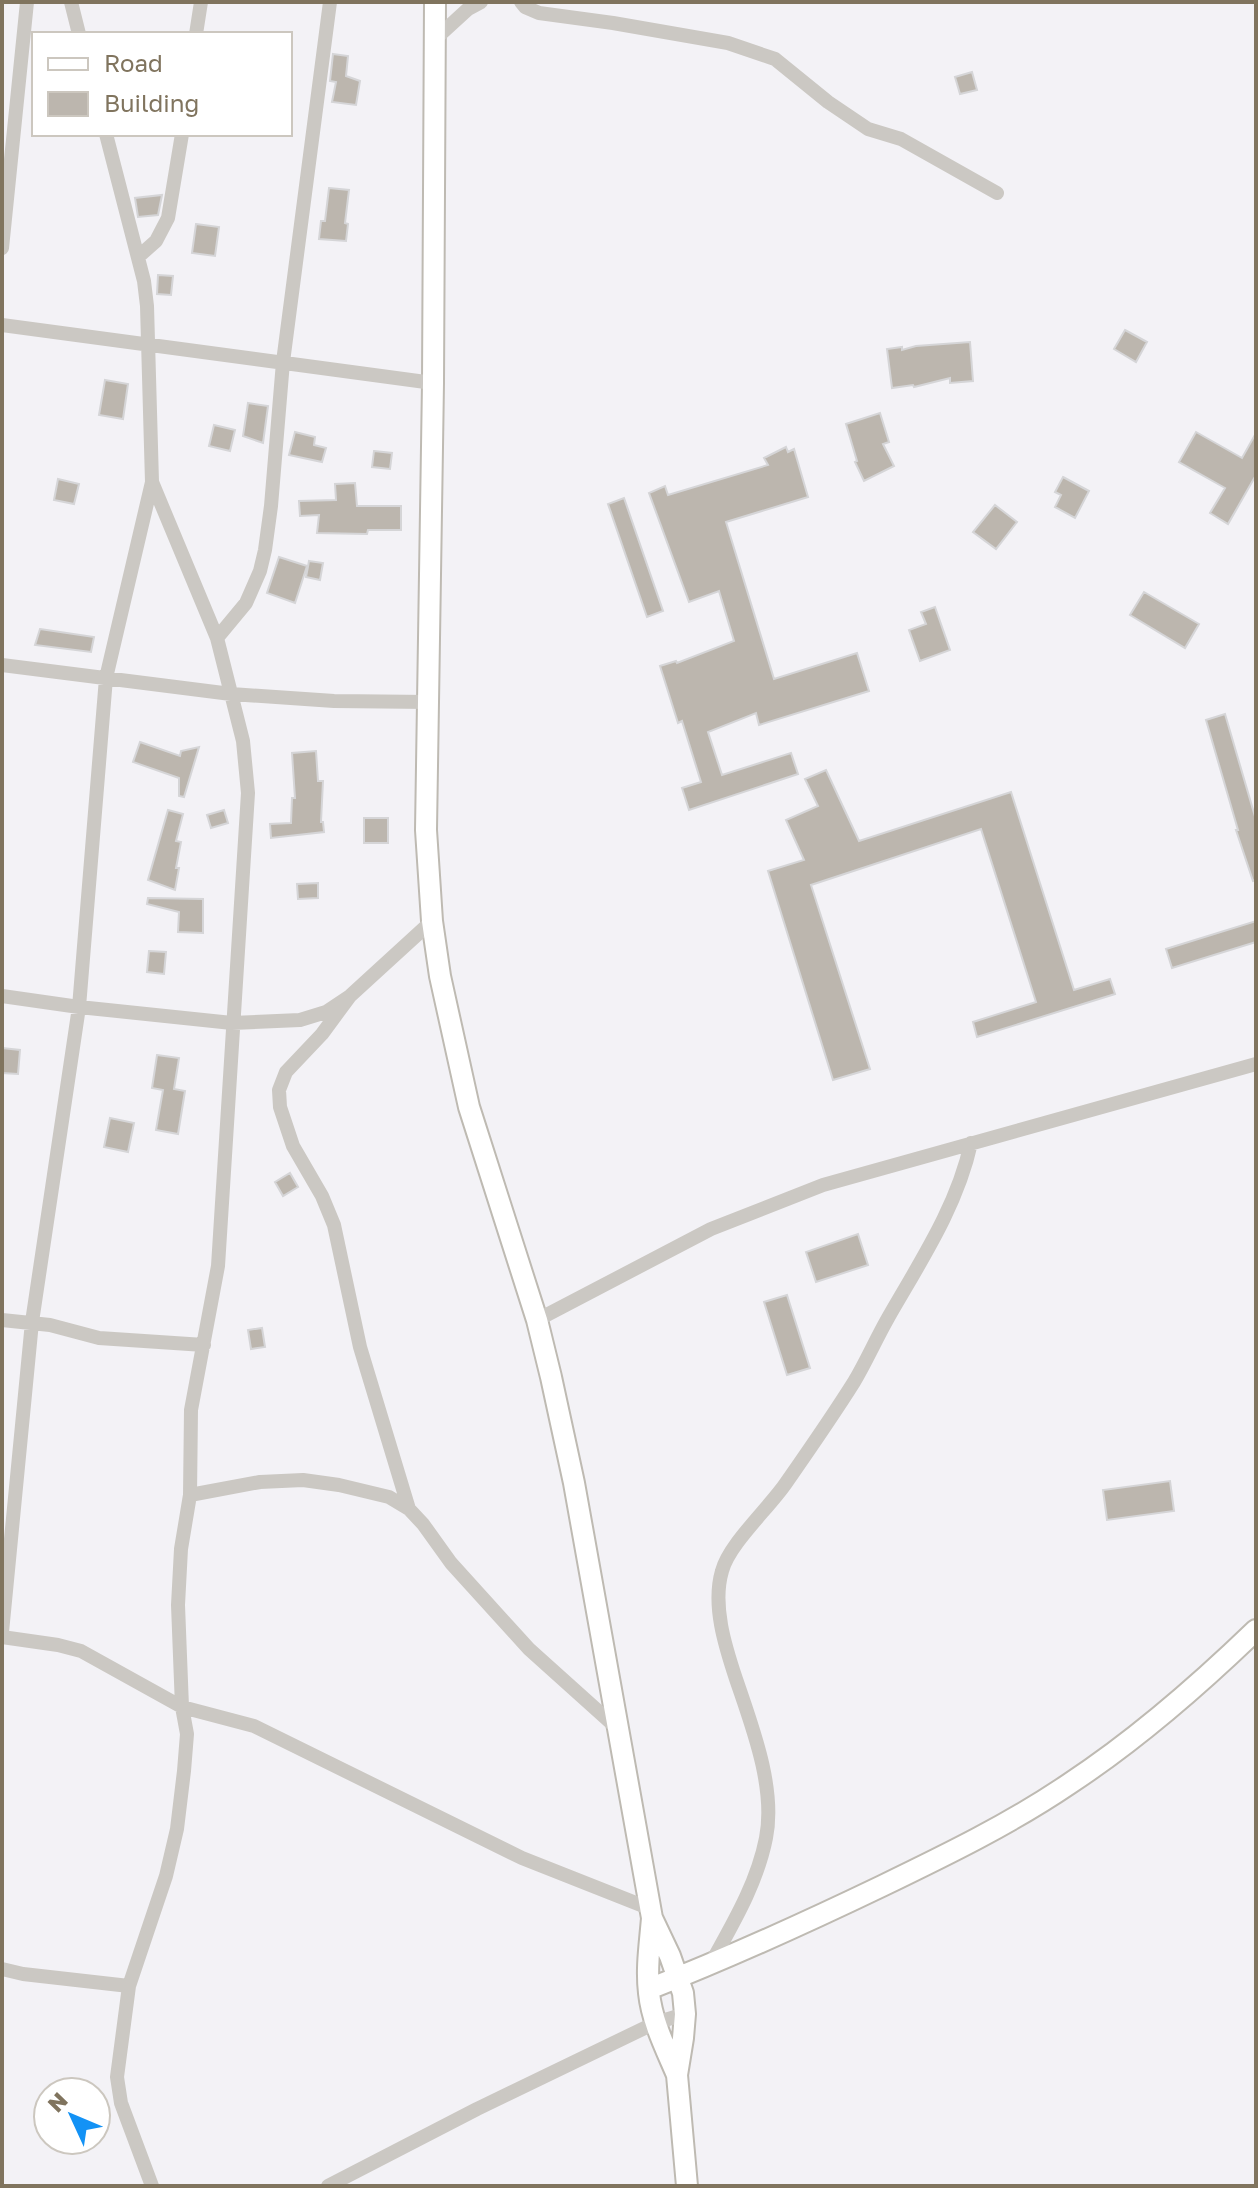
<svg xmlns="http://www.w3.org/2000/svg" width="1258" height="2188" font-family="'Golos Text',sans-serif">
	<style>
		.building { fill: #bcb6ae; stroke: #d5d5d7; stroke-width: 2 }
		.lines { fill: none; stroke-linecap: round; stroke-linejoin: round }
		.secondary-casing { stroke: #bebab2; stroke-width: 24 }
		.minor { stroke: #cbc8c3; stroke-width: 14 }
		.secondary { stroke: #fff; stroke-width: 20 }
	</style>
	<rect width="100%" height="100%" fill="#f3f2f6"/>
	<path class="building" d="M333,54L348,56L346,76L360,81L356,105L332,102L336,82L330,81Z
		M972,72L977,90L960,94L955,77Z
		M329,188L349,190L345,223L348,224L346,241L319,239L321,221H325Z
		M162,195L158,215L138,217L135,198Z
		M196,224L219,227L215,256L192,253Z
		M158,275L173,276L171,295L157,294Z
		M1125,330L1147,342L1136,362L1114,349Z
		M970,342L973,381L950,383V378L914,387L913,385L892,388L887,349L902,347V350L916,346Z
		M105,380L128,384L123,419L99,415Z
		M248,403L268,406L263,443L243,436Z
		M880,413L889,442L883,444L894,466L864,481L855,462L857,461L846,424Z
		M214,425L235,430L230,451L209,446Z
		M295,432L315,437L314,445L326,448L322,462L289,455Z
		M1196,432L1242,458L1256,433V475L1228,524L1210,513L1225,488L1179,462Z
		M786,447L788,452L794,449L808,497L726,522L774,679L857,653L869,691L759,725L756,713L708,732L722,775L791,753L798,774L689,810L682,788L701,782L682,721L678,723L660,666L676,661L677,663L734,641L719,591L689,602L649,493L665,486L668,495L768,465L764,458Z
		M374,451L392,453L390,469L372,467Z
		M1063,477L1089,491L1075,518L1055,507L1061,495L1055,492Z
		M58,479L79,484L74,504L54,500Z
		M355,483L357,506H401V530H368L367,534L317,533L319,515L300,516L299,501L336,500L335,484Z
		M624,498L663,611L647,617L608,504Z
		M995,505L1017,522L996,549L973,532Z
		M279,557L307,566L295,603L267,593Z
		M309,561L323,563L320,580L306,577Z
		M1144,592L1199,624L1185,648L1130,615Z
		M935,607L950,650L920,661L909,630L926,624L921,612Z
		M40,629L94,637L91,652L35,645Z
		M1225,714L1256,820V880L1253,881L1236,830H1238L1206,720Z
		M140,742L180,756L181,751L199,747L184,797L179,796V778L133,762Z
		M316,751L318,781H323L321,822H323L324,832L271,838L270,824L291,823L292,798H295L292,753Z
		M826,770L859,841L1011,792L1074,990L1110,979L1115,994L977,1037L973,1022L1036,1002L981,829L811,885L870,1069L833,1080L768,871L804,860L786,820L818,806L805,779Z
		M168,810L183,814L176,841L181,842L176,868H179L175,890L148,880Z
		M224,810L228,823L211,828L207,815Z
		M364,818H388V843H364Z
		M318,883V898L298,899L297,884Z
		M148,898L203,899V933L178,932L179,912L147,904Z
		M1256,921V942L1172,968L1166,949Z
		M149,951L166,952L164,974L147,972Z
		M2,1048L20,1050L18,1074L2,1073Z
		M157,1055L179,1058L174,1089L185,1091L178,1134L156,1130L163,1090L152,1088Z
		M110,1118L134,1123L128,1152L104,1147Z
		M290,1173L298,1187L283,1196L275,1182Z
		M858,1234L868,1265L816,1282L806,1252Z
		M787,1295L810,1368L787,1375L764,1302Z
		M262,1328L265,1347L251,1349L248,1330Z
		M1170,1481L1174,1511L1107,1520L1103,1490Z"/>
	<g class="lines">
		<defs>
			<path id="secondary" d="M435,2L433,383L426,830L432,921L440,976L469,1107L537,1320L551,1377L574,1483L652,1918C650,1943 646,1968 649,1993C652,2022 666,2049 677,2075
				M652,1918L670,1956L683,1993L685,2014L683,2038L677,2075L687,2186
				M649,1989C728,1958 805,1923 882,1886C946,1855 1010,1824 1069,1784C1136,1740 1198,1686 1256,1630"/>
		</defs>
		<use href="#secondary" class="secondary-casing"/>
		<path class="minor" d="M71,2L79,34
			M521,2L525,7L539,13L613,23L728,43L775,59L828,102L868,129L901,139L997,193
			M196,34L201,2
			M433,41L468,9L481,2
			M106,134L144,281L147,306L152,482L217,638L243,741L248,793L218,1266L191,1410L190,1495L181,1549L178,1605L182,1707L187,1734L184,1771L177,1829L166,1876L129,1986L117,2077L121,2103L152,2186
			M2,248L27,2
			M138,257L156,241L168,218L182,134
			M2,325L433,383
			M217,638L246,603L260,571L265,550L271,506L283,362L330,2
			M2,665L231,694L334,701L429,702
			M2,996L79,1007L232,1023L300,1020L326,1012L350,996L432,921
			M350,996L322,1034L286,1072L279,1090L280,1107L293,1146L322,1196L334,1225L360,1347L409,1509
			M2,1320L50,1325L99,1338L204,1345
			M537,1320L711,1229L823,1185L1256,1064
			M190,1495L260,1482L303,1480L339,1485L389,1497L409,1509L423,1524L451,1563L529,1649L618,1729
			M2,1632L32,1322L79,1007L106,678L152,482
			M2,1637L58,1645L81,1651L182,1707L254,1726L522,1858L651,1909
			M710,1965C732,1925 757,1884 766,1838C776,1788 752,1726 736,1679C725,1646 712,1605 722,1571C729,1544 769,1508 786,1483C809,1450 832,1417 854,1382C866,1362 876,1339 888,1318C920,1262 957,1207 971,1143
			M2,1969L23,1974L129,1986
			M328,2186L477,2109L655,2023L685,2014"/>
		<use href="#secondary" class="secondary"/>
	</g>
	<rect width="1258" height="2188" fill="none" stroke="#80745e" stroke-width="8"/>
	<rect x="32" y="32" width="260" height="104" fill="#ffffff" stroke="#ccc7bf" stroke-width="2"/>
	<rect x="48" y="58" width="40" height="12" fill="#ffffff" stroke="#ccc7bf" stroke-width="2"/>
	<text x="104" y="72" font-size="24" fill="#80745e">Road</text>
	<rect x="48" y="92" width="40" height="24" fill="#bcb6ae" stroke="#ccc7bf" stroke-width="2"/>
	<text x="104" y="112" font-size="24" fill="#80745e">Building</text>
	<g transform="translate(72 2116) rotate(314)"><circle r="38" fill="#ffffff" stroke="#ccc7bf" stroke-width="2"/>
	<path d="M0-6L14 30L0 20L-14 30Z" fill="#1392f5"/>
	<text y="-12" font-size="22" font-weight="bold" text-anchor="middle" fill="#80745e">N</text>
	</g>
</svg>
